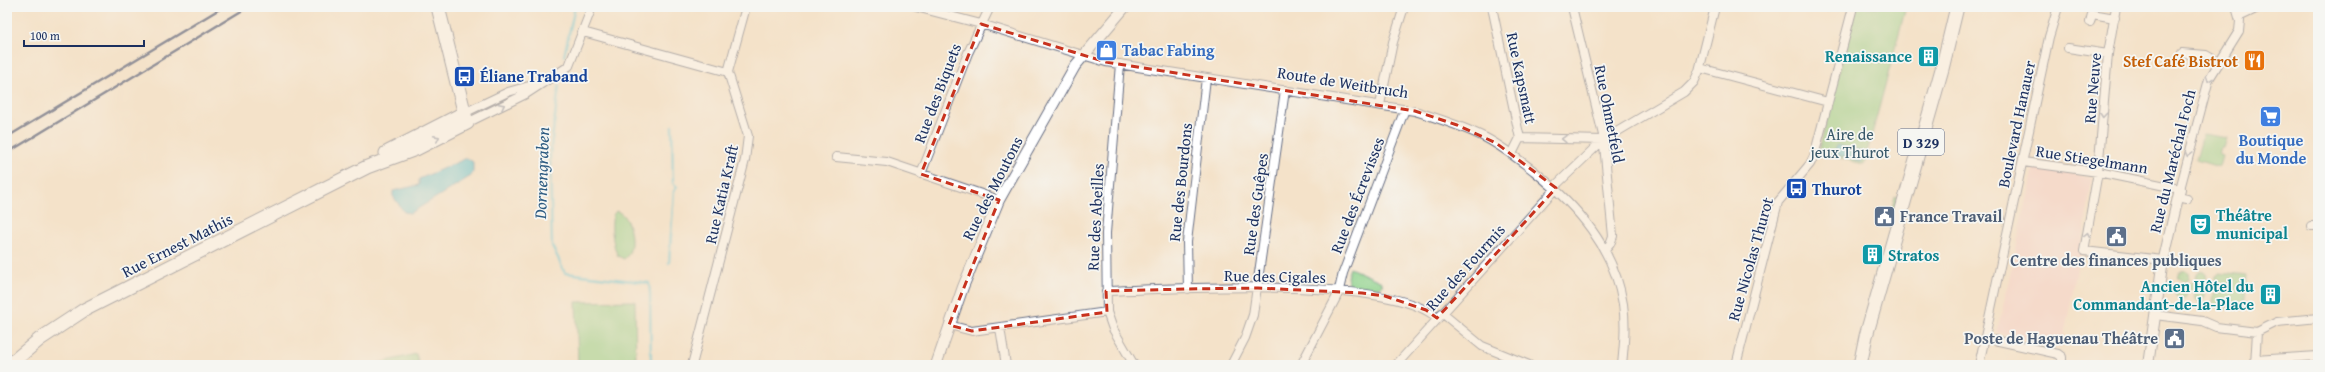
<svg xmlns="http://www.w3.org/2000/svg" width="2325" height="372" font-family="'Gentium Book Plus',serif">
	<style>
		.built { fill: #f7d0cd }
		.green { fill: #90d28b; stroke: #568074 }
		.water { fill: #5bc4d7; stroke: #3b7a9a }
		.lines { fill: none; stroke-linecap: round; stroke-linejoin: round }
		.stream { stroke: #5bc4d7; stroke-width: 2.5 }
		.minor-casing { stroke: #676e83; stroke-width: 10 }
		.tertiary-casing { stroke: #676e83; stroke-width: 12 }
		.primary-casing { stroke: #676e83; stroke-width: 15 }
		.minor { stroke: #fff; stroke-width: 8 }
		.tertiary { stroke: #fff; stroke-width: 10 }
		.primary { stroke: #fff; stroke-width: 13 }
		.rail { stroke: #1b2f5e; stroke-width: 2.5 }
		.oneway { stroke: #8d97ae }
		.marked { fill: none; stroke: #c8321e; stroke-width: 3; stroke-dasharray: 8 5; stroke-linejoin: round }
		.labels { text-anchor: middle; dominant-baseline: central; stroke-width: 3.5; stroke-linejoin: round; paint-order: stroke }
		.shield { fill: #f6f6f2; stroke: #5d6b8a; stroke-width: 1 }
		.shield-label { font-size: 15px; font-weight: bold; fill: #1b2f5e }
		.shop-label { font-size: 16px; font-weight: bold; fill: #366cbe; stroke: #f6f6f2; text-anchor: start }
		.culture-label { font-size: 16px; font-weight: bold; fill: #0d838f; stroke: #f6f6f2; text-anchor: end }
		.food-label { font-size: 16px; font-weight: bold; fill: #c56008; stroke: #f6f6f2; text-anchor: end }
		.transit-label { font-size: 16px; font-weight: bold; fill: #164399; stroke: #f6f6f2; text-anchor: start }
		.street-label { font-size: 16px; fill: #1b2f5e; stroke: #f6f6f2 }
		.park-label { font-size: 16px; fill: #385869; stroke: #f6f6f2 }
		.service-label { font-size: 16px; font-weight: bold; fill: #4e5e75; stroke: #f6f6f2; text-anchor: start }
		.water-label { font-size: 17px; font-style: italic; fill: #2e5c82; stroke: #f6f6f2 }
	</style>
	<rect width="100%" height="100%" fill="#f6f6f2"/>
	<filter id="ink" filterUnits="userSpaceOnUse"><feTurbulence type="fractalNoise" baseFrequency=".025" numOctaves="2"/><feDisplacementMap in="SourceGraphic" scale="8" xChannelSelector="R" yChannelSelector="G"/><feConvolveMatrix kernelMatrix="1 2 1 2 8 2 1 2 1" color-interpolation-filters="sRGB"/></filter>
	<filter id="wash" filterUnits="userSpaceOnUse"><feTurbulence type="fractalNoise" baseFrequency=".012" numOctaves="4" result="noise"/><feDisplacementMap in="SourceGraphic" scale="16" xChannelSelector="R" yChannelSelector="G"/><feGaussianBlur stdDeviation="0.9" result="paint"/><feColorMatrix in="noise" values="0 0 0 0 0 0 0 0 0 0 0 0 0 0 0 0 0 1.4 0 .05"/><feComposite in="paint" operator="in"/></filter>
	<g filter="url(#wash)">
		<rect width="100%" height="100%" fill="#f4e2c9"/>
		<path class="built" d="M2034,168L2092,177L2085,227L2062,347L1997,333Z"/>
		<path class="green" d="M1856,7H1906L1864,164L1818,153Z
			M2203,134L2227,138L2224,148H2221L2219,155L2222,156L2219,167L2196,160Z
			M1895,196L1900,198L1892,228L1887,227Z
			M616,211C631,214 637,251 624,259L618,256C613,248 608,217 616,211Z
			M1350,268L1382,282V286L1375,288L1350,286L1347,277Z
			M2177.5 276a5.5 5.5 0 1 1 11 0a5.5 5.5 0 1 1-11 0Z
			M2195.5 277a5.5 5.5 0 1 1 11 0a5.5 5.5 0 1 1-11 0Z
			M2219,272L2247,275L2244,309L2216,307L2213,303L2214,293H2217L2218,286L2215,285L2216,276Z
			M2187.5 286a4.5 4.5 0 1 1 9 0a4.5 4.5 0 1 1-9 0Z
			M2175.5 294a5.5 5.5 0 1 1 11 0a5.5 5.5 0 1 1-11 0Z
			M2194.5 296a5.5 5.5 0 1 1 11 0a5.5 5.5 0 1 1-11 0Z
			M635,301L636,365H578L576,302Z
			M416,354L419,365H370Z"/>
		<path class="water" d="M1837,145L1864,152L1861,161L1834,154Z
			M467,158L473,162V172L471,176L414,211L410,213L404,212L393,196V191L419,185V179Z"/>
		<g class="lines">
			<path class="stream" d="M564,56L575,7
				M559,260L552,246L550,154L559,86
				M559,261L565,273L649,283L650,293
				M669,263L674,191L677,187L673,183L672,126
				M650,294L651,365"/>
		</g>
	</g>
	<g filter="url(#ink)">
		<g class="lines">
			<defs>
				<path id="minor" d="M916,7L981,24L1106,62L1415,111C1439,119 1463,126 1486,138C1503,147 1518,159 1534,171C1577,206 1614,247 1623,304C1626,325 1624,345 1622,365
					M1492,7L1519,134L1520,138L1512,154
					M1572,7L1603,135L1613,236L1610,244L1605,250
					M2116,7L2108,54L2098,172L2084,251L2163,260
					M2239,17L2260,7
					M2090,22L2092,14L2115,18
					M583,32L728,72
					M2068,48L2108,54
					M2182,53L2206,55L2218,62
					M1120,64L1106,233L1107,312L1113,329L1134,365
					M1700,68L1828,102
					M1380,105L1393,42L1404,7
					M464,113L508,92L536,84
					M467,123L526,94L569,66L592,7
					M1520,138L1603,140
					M836,157L887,162L999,200
					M2023,162L2098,172L2180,189L2209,79L2239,31L2240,21L2236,7
					M921,174L968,53L990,7
					M2178,197L2187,199
					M2311,226H2318
					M1188,289L1187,242L1206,78
					M1106,291C1174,289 1390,275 1437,318
					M1442,313L1482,346L1529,365
					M2155,315L2202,321L2216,327L2257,332L2255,365
					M949,325L972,331L1107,312
					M1000,328L1006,365
					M2257,332L2277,322L2318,318
					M1985,338L2058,354L2062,357V365
					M2255,360L2318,356
					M692,365L745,160L748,136L728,72L746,7
					M1231,365L1245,338L1253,315L1285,90
					M1301,365L1338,294L1343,273L1405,109
					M1396,365L1556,188L1557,184L1603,140L1684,92L1694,82L1699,71L1715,7
					M1736,365L1778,202L1810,164L1814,156L1853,7
					M1979,365L2049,37L2058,7"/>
				<path id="tertiary" d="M936,365L963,287L999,200L1075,66L1125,7
					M2148,365L2162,267L2180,189"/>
				<path id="primary" d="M386,153L464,113
					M9,365L40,339L84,310L367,167L416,149L467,123L438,7
					M1860,365L1866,336L1942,69L1957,7"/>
			</defs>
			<use href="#minor" class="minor-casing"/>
			<use href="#tertiary" class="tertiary-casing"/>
			<use href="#primary" class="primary-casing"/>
			<use href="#minor" class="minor"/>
			<use href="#tertiary" class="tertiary"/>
			<use href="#primary" class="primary"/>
			<path class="rail" d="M7,137L223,7
				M7,153L248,7"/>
		</g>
		<defs><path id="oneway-chevron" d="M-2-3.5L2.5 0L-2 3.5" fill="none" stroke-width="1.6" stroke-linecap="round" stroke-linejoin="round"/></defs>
		<g class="oneway">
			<use href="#oneway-chevron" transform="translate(2209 79) rotate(112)"/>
			<use href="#oneway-chevron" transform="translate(502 106) rotate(-27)"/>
			<use href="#oneway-chevron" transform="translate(2103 115) rotate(95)"/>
			<use href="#oneway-chevron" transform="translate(437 138) rotate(-27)"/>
			<use href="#oneway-chevron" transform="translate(1564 139) rotate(-179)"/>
			<use href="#oneway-chevron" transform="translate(2188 154) rotate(104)"/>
			<use href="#oneway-chevron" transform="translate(2087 235) rotate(-78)"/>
		</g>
	</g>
	<path d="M0 0H2325V372H0ZM981,24L1106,62L1415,111L1457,125L1496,143L1556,188L1437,318L1426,310L1385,296L1362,293L1258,288L1188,289L1106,291L1107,312L972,331L949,325L999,200L921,174Z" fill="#f4e2c9" fill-opacity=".55" fill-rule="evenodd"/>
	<path class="marked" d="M981,24L1106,62L1415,111L1457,125L1496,143L1556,188L1437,318L1426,310L1385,296L1362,293L1258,288L1188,289L1106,291L1107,312L972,331L949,325L999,200L921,174Z"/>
	<defs>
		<symbol id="shop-square" viewBox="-11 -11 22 22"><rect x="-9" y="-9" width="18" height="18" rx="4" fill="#3f7fe0" stroke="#f6f6f2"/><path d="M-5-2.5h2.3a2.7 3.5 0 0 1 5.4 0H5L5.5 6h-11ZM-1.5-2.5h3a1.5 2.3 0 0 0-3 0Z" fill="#fff"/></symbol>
		<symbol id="building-square" viewBox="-11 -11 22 22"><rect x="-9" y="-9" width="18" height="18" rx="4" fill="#0f9aa8" stroke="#f6f6f2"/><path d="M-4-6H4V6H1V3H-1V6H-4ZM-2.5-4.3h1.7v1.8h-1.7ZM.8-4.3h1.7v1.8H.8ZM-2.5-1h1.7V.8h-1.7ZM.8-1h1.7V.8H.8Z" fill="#fff"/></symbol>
		<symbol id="restaurant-square" viewBox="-11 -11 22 22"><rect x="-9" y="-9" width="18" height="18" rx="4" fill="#e8710a" stroke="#f6f6f2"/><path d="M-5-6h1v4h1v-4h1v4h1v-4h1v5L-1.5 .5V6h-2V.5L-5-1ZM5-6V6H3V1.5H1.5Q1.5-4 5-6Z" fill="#fff"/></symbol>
		<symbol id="bus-square" viewBox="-11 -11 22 22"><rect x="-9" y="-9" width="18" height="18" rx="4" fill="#1a4fb4" stroke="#f6f6f2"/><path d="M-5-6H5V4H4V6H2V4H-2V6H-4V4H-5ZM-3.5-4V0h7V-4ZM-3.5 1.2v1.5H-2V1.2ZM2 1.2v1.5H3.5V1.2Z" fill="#fff"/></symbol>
		<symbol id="supermarket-square" viewBox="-11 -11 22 22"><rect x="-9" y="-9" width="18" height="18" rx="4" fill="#3f7fe0" stroke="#f6f6f2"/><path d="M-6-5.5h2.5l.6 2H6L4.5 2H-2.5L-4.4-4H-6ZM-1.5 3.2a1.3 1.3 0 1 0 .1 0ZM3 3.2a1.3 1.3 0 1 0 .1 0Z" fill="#fff"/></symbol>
		<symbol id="civic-square" viewBox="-11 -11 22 22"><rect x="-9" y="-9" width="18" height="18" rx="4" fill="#5c6f8a" stroke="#f6f6f2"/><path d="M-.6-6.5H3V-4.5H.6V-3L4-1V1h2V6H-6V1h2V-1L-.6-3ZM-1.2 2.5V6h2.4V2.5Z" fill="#fff"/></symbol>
		<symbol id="theatre-square" viewBox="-11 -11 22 22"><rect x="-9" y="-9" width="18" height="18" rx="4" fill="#0f9aa8" stroke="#f6f6f2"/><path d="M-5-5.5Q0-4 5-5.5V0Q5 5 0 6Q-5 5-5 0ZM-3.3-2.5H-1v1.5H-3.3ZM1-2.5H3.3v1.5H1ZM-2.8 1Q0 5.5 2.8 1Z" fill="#fff"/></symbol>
	</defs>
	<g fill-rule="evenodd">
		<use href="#shop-square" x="1094" y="38" width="25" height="25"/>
		<use href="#building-square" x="1916" y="44" width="25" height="25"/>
		<use href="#restaurant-square" x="2242" y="48" width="25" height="25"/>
		<use href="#bus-square" x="452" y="64" width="25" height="25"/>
		<use href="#supermarket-square" x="2258" y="104" width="25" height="25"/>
		<use href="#bus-square" x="1784" y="176" width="25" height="25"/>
		<use href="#civic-square" x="1872" y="204" width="25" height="25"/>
		<use href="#theatre-square" x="2188" y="212" width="25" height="25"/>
		<use href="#civic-square" x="2104" y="224" width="25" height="25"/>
		<use href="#building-square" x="1860" y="242" width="25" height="25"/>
		<use href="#building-square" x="2258" y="282" width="25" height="25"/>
		<use href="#civic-square" x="2162" y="326" width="25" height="25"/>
	</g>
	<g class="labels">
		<rect class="shield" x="1898" y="129" width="46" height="26" rx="3"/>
		<g class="shield-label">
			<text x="1921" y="142">D 329</text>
		</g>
		<g class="shop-label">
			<text x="1122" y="50">Tabac Fabing</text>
			<text x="2271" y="140" text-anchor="middle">Boutique<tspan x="2271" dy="18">du Monde</tspan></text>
		</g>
		<g class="culture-label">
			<text x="1912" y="56">Renaissance</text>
			<text x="2216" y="215" text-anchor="start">Théâtre<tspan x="2216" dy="18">municipal</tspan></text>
			<text x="1888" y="255" text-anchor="start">Stratos</text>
			<text x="2254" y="286">Ancien Hôtel du<tspan x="2254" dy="18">Commandant-de-la-Place</tspan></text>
		</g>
		<g class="food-label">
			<text x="2238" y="61">Stef Café Bistrot</text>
		</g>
		<g class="transit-label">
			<text x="480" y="76">Éliane Traband</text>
			<text x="1812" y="189">Thurot</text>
		</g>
		<g class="street-label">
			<text transform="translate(1522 78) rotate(78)">Rue Kapsmatt</text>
			<text transform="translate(1343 82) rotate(9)">Route de Weitbruch</text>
			<text transform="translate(2092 88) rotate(-85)">Rue Neuve</text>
			<text transform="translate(937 93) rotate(-69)">Rue des Biquets</text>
			<text transform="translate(1610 114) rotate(79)">Rue Ohmetfeld</text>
			<text transform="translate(2016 124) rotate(-78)">Boulevard Hanauer</text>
			<text transform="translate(2092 159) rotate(9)">Rue Stiegelmann</text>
			<text transform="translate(2172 161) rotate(-76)">Rue du Maréchal Foch</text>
			<text transform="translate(1180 182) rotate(-84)">Rue des Bourdons</text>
			<text transform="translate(992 188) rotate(-63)">Rue des Moutons</text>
			<text transform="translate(721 194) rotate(-77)">Rue Katia Kraft</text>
			<text transform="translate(1357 195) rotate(-69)">Rue des Écrevisses</text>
			<text transform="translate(1255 204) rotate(-82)">Rue des Guêpes</text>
			<text transform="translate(1095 217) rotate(-87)">Rue des Abeilles</text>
			<text transform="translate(177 245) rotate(-27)">Rue Ernest Mathis</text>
			<text transform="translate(1750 259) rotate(-74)">Rue Nicolas Thurot</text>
			<text transform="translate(1465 267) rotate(-48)">Rue des Fourmis</text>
			<text transform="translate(1275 276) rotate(1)">Rue des Cigales</text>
		</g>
		<g class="park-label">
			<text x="1850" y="134">Aire de<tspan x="1850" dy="18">jeux Thurot</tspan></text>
		</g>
		<g class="service-label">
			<text x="1900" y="216">France Travail</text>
			<text x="2116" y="260" text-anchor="middle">Centre des finances publiques</text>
			<text x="2158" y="338" text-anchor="end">Poste de Haguenau Théâtre</text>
		</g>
		<g class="water-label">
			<text transform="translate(541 173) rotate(-88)">Dornengraben</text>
		</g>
	</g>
	<rect width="2325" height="372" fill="none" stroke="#f6f6f2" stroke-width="24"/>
	<path d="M24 40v6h120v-6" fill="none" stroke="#1b2f5e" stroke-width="2"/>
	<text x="30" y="40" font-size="12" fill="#1b2f5e" stroke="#f6f6f2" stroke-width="3" paint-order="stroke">100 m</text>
</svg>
